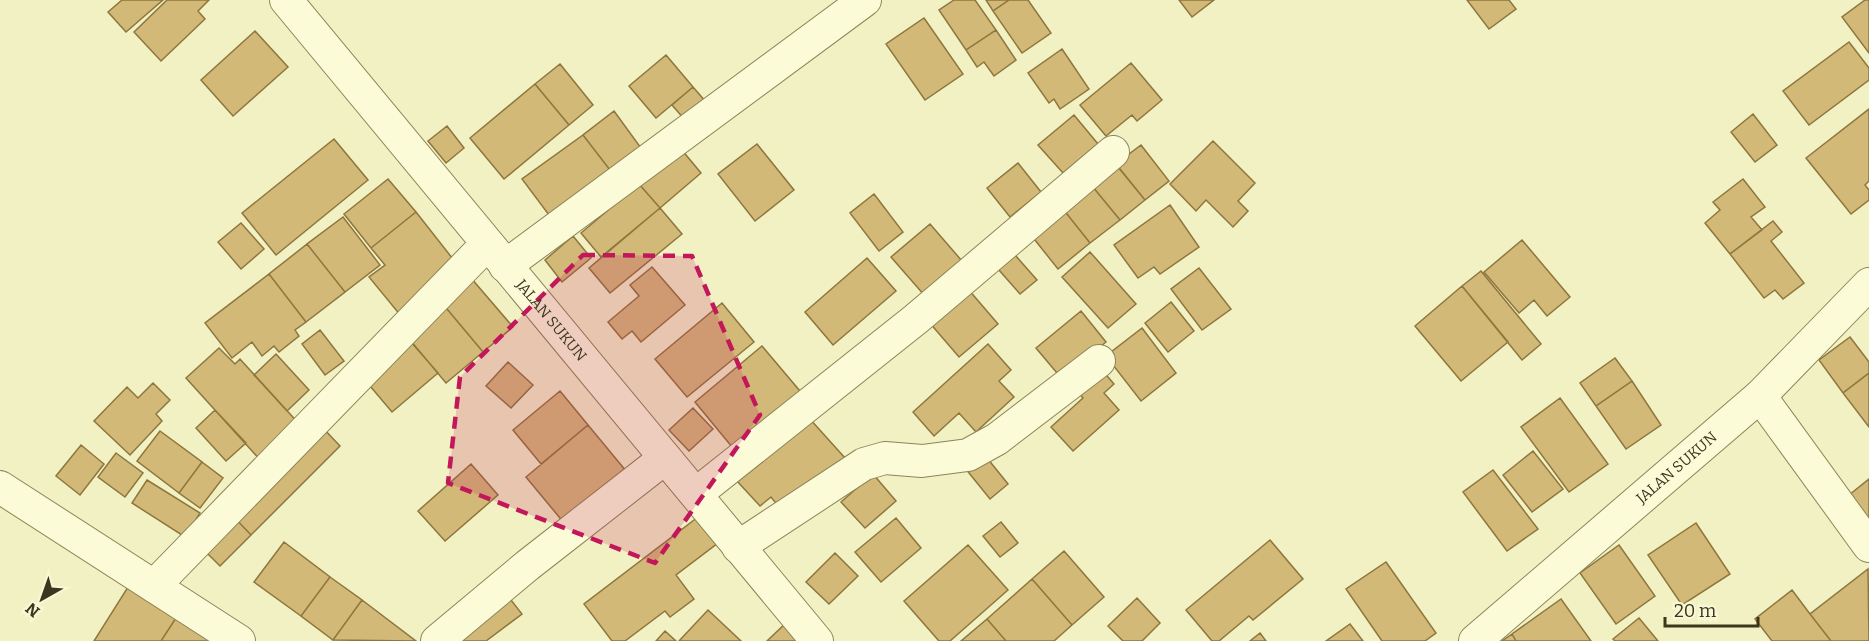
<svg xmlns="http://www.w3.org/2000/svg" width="1869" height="641" font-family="Bitter,serif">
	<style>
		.building { fill: #d2b977; stroke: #8e763d; stroke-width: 1.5 }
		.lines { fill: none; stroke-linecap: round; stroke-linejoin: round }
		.minor-casing { stroke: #8d8558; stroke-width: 34 }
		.minor { stroke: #fbfbd8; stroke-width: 32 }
		.marked { fill: #c2185b; fill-opacity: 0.2; stroke: #c2185b; stroke-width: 4.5; stroke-dasharray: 12 8; stroke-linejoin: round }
		.labels { text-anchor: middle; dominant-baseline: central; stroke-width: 4.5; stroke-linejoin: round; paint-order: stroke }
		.street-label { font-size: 15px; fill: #3c361e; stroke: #f7f8d4 }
	</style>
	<rect width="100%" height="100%" fill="#f1f1c3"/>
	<path class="building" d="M122,0H163L126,32L108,12Z
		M167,0H209L198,11L205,19L161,61L134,32Z
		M954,0H975L996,30L966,50L939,10Z
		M986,0H1009L993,11Z
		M1009,0H1028L1051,33L1022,53L993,11Z
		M1179,0H1214L1192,17Z
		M1467,0H1509L1516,9L1489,29Z
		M1865,0H1869V53L1842,17Z
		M924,18L963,74L925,100L886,44Z
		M996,30L1016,60L994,76L984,62L977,67L966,50Z
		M255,31L288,67L233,116L201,80Z
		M1849,42L1869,68V80L1809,125L1783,91Z
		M1062,49L1089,89L1060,109L1054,99L1049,103L1028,73Z
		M666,55L693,87L656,118L629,86Z
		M1131,63L1162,100L1137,121L1132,115L1106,136L1080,105Z
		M560,64L593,105L569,125L535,84Z
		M535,84L569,125L504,179L470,138Z
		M693,87L706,102L685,120L672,105Z
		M1869,109V181L1865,185L1869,190V200L1851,214L1806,158Z
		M614,111L641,148L610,170L583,135Z
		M1753,114L1777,145L1755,162L1731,132Z
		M1074,115L1098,144L1063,173L1038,145Z
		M447,126L464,148L446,163L428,141Z
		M583,135L610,170L549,215L522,179Z
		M334,139L368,180L276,255L242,213Z
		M1213,141L1255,183L1238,201L1248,211L1233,227L1206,200L1196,211L1170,184Z
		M757,144L794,190L755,221L718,174Z
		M1141,145L1169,181L1145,200L1116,164Z
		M681,149L701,173L660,208L639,184Z
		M1113,161L1145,200L1120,220L1088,181Z
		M1018,163L1041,192L1010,217L987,188Z
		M388,179L416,212L371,248L344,214Z
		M1743,179L1765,207L1751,217L1762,230L1730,254L1705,223L1720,210L1713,202Z
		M1088,181L1120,220L1090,243L1059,204Z
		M639,184L660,208L601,257L581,233Z
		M874,194L903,232L879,251L850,213Z
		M1059,204L1090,243L1058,269L1027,230Z
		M1170,205L1199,247L1160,274L1154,267L1138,278L1114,245Z
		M660,208L682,234L610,293L589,268Z
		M416,212L460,268L401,316L369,277L385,265L371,248Z
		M343,217L380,265L345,292L307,244Z
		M1773,221L1782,232L1771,241L1804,283L1783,299L1775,290L1764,298L1730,254Z
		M241,223L264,249L241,269L218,242Z
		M930,224L962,261L925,296L891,257Z
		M573,236L591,258L562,282L545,260Z
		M1522,240L1570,297L1547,316L1534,300L1519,313L1484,272Z
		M307,244L345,292L306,322L269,274Z
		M1008,247L1037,280L1020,294L991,261Z
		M1090,252L1136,304L1108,328L1062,277Z
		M867,258L896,291L833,345L805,312Z
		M652,267L685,305L641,342L632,331L622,339L608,322L639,296L630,285Z
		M1199,268L1231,309L1202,330L1171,289Z
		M1481,271L1541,344L1522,360L1462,286Z
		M269,274L306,322L295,330L299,336L279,352L274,346L262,356L252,342L232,358L205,323Z
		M471,278L513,327L483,352L442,303Z
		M962,282L998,324L959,357L923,315Z
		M1462,286L1508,342L1461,381L1415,326Z
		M1171,302L1194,331L1168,352L1145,323Z
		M442,303L483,352L446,383L405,334Z
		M722,303L754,342L687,397L655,359Z
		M1081,311L1106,342L1062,379L1036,348Z
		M1142,328L1176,373L1141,401L1106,356Z
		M320,330L344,361L325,375L302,344Z
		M1850,337L1869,362V373L1843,393L1819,360Z
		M411,342L438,373L392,412L365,380Z
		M988,344L1011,370L999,381L1014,397L976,432L959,413L934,436L913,412Z
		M762,346L805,397L737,453L695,402Z
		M219,348L235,364L240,359L301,426L262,462L186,378Z
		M276,354L309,390L287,411L254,375Z
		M1615,358L1632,381L1596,406L1580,383Z
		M508,362L533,385L511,408L486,386Z
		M1101,369L1114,384L1104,393L1119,410L1073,451L1051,427L1083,398L1077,391Z
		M1869,373V427L1843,393Z
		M1632,381L1661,425L1626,449L1596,406Z
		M153,383L170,400L156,414L162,421L130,455L94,421L127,387L138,398Z
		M560,391L588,425L541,464L513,430Z
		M1560,398L1608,464L1569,492L1521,427Z
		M693,408L713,429L689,451L669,430Z
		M215,410L246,443L226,461L196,428Z
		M809,418L845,458L783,512L771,497L760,506L737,481Z
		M588,425L631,477L569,529L526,477Z
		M321,426L340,446L251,535L232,515Z
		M160,431L202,462L179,493L137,461Z
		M81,445L104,464L80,495L56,476Z
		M1533,451L1563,489L1532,512L1503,475Z
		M116,453L143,473L125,497L98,477Z
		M983,453L1008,484L990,499L965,468Z
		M202,462L223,478L200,508L179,493Z
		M471,464L498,495L445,541L418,511Z
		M1493,470L1538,529L1507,551L1463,492Z
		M873,474L896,501L865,528L841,502Z
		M1869,479V520L1849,495Z
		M147,480L200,513L185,537L132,503Z
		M232,515L251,535L220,566L200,546Z
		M698,517L718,543L676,575L694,599L670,617L665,611L625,641H612L584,604Z
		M896,518L921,548L881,582L855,552Z
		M1001,522L1018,543L1000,557L983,536Z
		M1696,523L1730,574L1682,605L1648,555Z
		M1270,540L1303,579L1253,620L1249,616L1219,641H1212L1186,610Z
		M284,542L330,577L301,616L254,582Z
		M968,545L1008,590L950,641H939L904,601Z
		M1619,545L1655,596L1616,624L1580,573Z
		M1064,551L1104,597L1072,625L1032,579Z
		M835,553L858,576L829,604L806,582Z
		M1386,562L1436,633L1425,641H1382L1346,589Z
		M1868,569L1869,641H1831L1810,614Z
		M330,577L362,600L333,640L301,616Z
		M1032,579L1072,625L1054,641H1006L987,619Z
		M128,587L176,618L161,641H94Z
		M1792,590L1810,614L1831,641H1772L1755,619Z
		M507,595L522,614L486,641H446Z
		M1137,598L1160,623L1142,641H1123L1108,626Z
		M1561,599L1591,641H1516L1512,634Z
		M362,600L416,641L333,640Z
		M708,610L741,641H679Z
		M176,618L211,641H161Z
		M1639,618L1658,641H1615L1613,639Z
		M987,619L1006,641H961Z
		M789,620L809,641H767Z
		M1350,624L1363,641H1326Z
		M665,631L676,641H656Z
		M1260,633L1266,641H1250Z
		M1512,634L1516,641H1502Z"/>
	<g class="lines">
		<defs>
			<g id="minor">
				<path id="s1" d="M286,0L817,641"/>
				<path d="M505,266L865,0"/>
				<path d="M1760,396L1869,546"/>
				<path d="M0,487L239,641"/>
				<path d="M696,494L916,319L1113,152"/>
				<path d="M738,547L864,464L885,458L922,461L968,455L997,439L1099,361"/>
				<path d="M154,586L487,244"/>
				<path d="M437,641L528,565L665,458"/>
				<path id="s2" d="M1475,641L1760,396L1869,284"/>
			</g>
		</defs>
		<use href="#minor" class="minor-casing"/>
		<use href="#minor" class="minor"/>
	</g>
	<path class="marked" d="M583,255L692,256L760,415L655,563L448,483L460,377Z"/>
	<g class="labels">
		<g class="street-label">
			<text stroke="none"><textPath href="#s1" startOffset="416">JALAN SUKUN</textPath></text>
			<text stroke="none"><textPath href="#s2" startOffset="266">JALAN SUKUN</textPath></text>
		</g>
	</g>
	<g transform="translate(42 599) rotate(220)" stroke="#f7f8d4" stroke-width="4.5" paint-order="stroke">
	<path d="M0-4.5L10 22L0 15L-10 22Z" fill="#3c361e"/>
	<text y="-9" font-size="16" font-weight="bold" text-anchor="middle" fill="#3c361e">N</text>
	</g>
	<path d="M1665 617v9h93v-9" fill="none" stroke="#3c361e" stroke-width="3"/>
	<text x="1674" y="617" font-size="18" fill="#3c361e" stroke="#f7f8d4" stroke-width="4.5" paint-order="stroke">20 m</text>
</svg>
